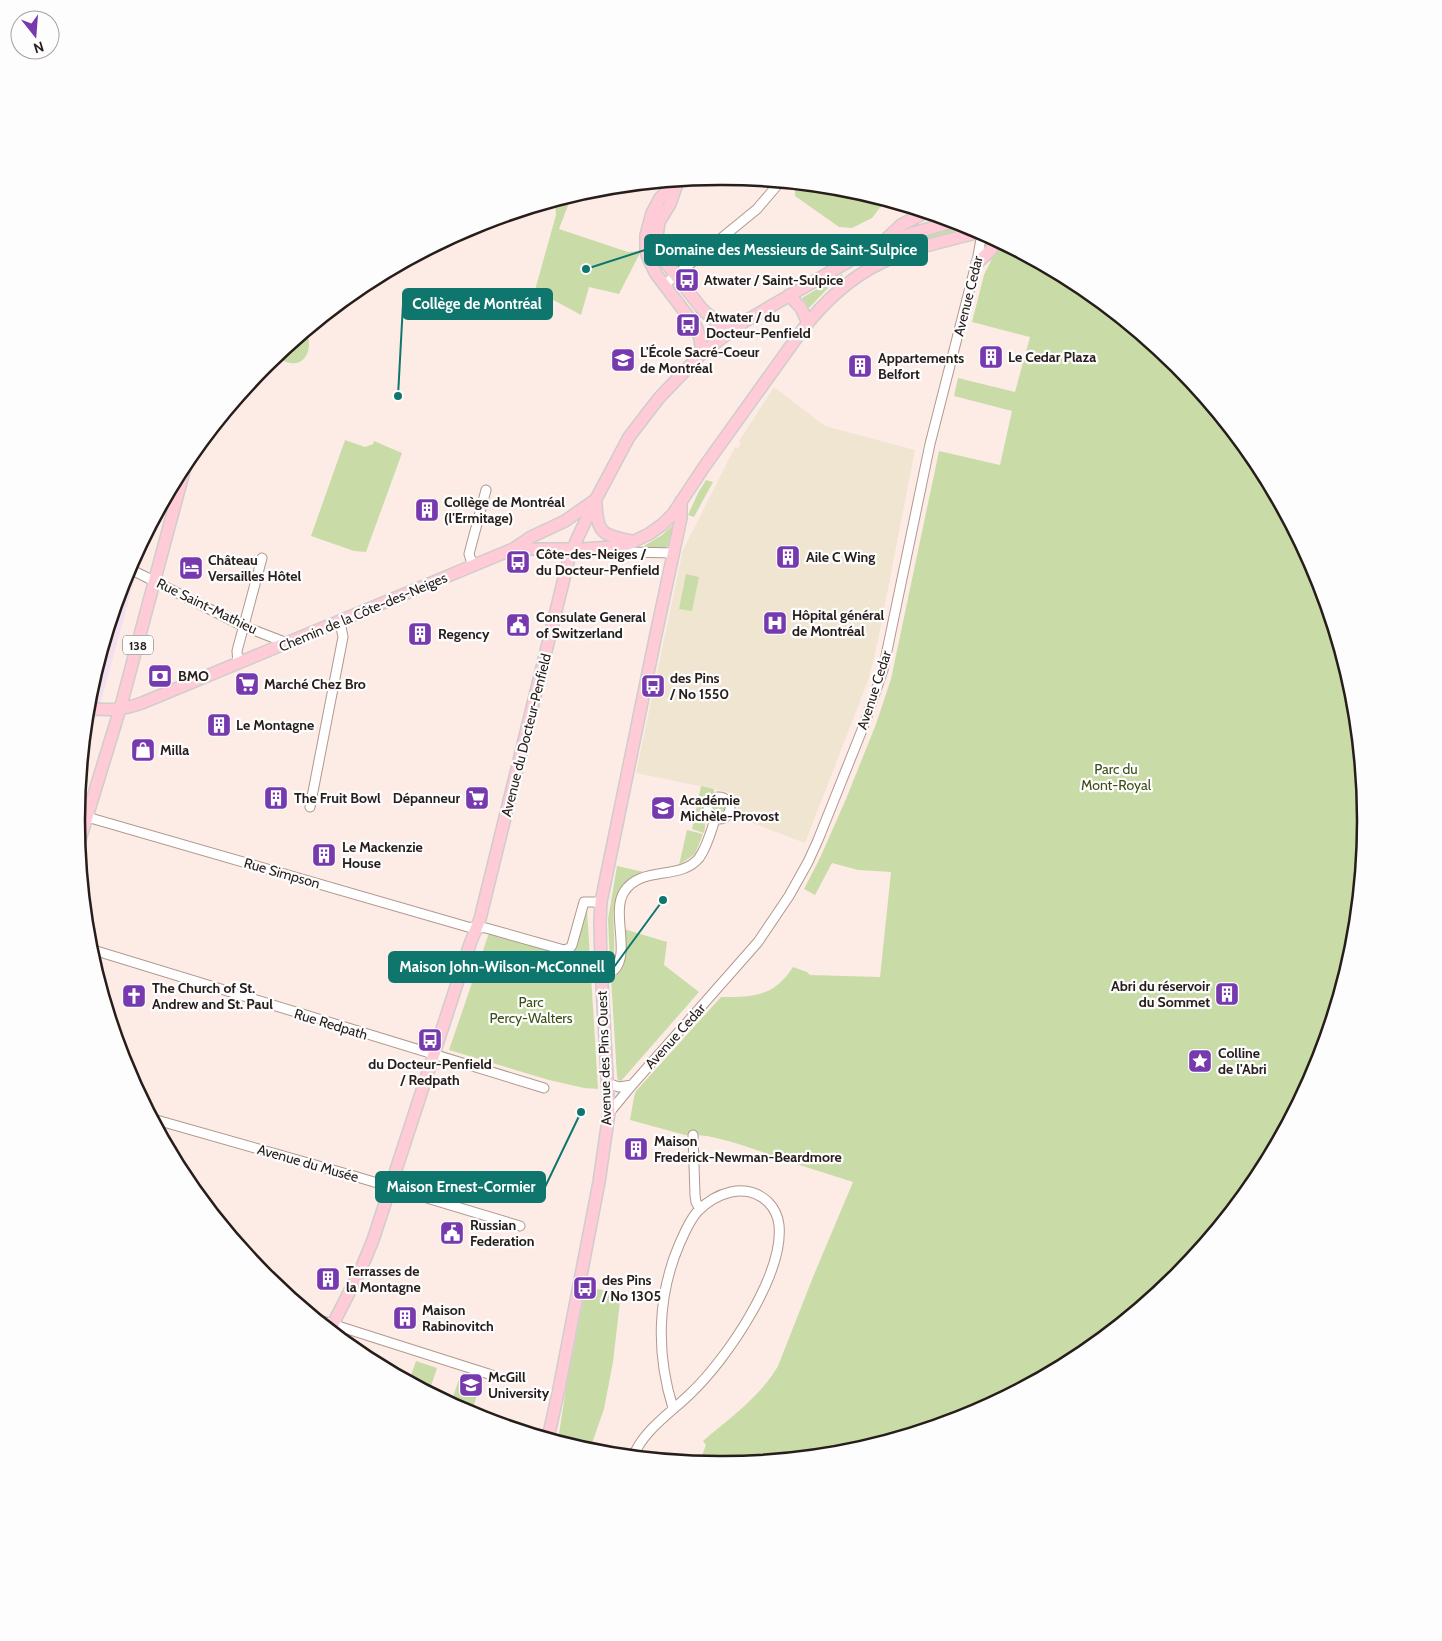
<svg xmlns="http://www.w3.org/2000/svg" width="1442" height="1641" font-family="Cabin,sans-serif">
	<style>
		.commercial { fill: #f2dff0 }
		.medical { fill: #f0e5d0 }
		.green { fill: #c9dca8 }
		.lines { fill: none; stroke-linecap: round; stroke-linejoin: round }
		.minor-casing { stroke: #b2988e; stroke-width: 11 }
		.major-casing { stroke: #cfcdcd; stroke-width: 14 }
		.minor { stroke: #fff; stroke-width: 9 }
		.major { stroke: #fecbd6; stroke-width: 11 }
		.labels { text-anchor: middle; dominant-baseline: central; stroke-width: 4.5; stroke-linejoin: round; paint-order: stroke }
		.shield { fill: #fdfdfd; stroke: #67605e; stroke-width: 1 }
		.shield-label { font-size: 12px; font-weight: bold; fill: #271d1a }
		.poi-label { font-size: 14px; font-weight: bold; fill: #271d1a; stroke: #fdfdfd; text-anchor: start }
		.street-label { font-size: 14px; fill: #271d1a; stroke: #fdfdfd }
		.park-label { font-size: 14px; fill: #3d4e15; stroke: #fdfdfd }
		.rim { fill: none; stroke: #271d1a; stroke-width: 2.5 }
		.leader { fill: none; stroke: #0f766e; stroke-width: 2 }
		.callout-dot { fill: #0f766e; stroke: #fdfdfd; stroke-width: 2 }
		.callout { fill: #0f766e; stroke: #0f766e; stroke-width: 2 }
		.callout-label { font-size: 15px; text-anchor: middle; font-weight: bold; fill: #fff }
	</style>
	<rect width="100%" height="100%" fill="#fdece6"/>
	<path class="commercial" d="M147,534L103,694L82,762L89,694L125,574Z"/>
	<path class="medical" d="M774,387L825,426L915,450L878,640L869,678L805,843L734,816L736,809L735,801L728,792L636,773L683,550L735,447L738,448L741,443L739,441L743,435Z"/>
	<path class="green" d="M795,183L847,188L884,199L885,201L872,218L852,228L839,227L795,196Z
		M572,195L559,229L628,252L641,251L619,294L589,287L581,315L535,290L556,215L555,202L553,201Z
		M963,226V230L918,241L917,238Z
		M999,244H1003L1079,285L1177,365L1257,463L1317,574L1353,695L1366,820L1353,947L1317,1067L1257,1179L1177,1277L1079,1357L967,1416L847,1453L721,1465L699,1463L706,1445L703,1441C729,1419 761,1396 778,1366L813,1277L853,1182C832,1175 811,1169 790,1162C761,1152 714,1132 685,1135L630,1120L634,1097L636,1091L721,997C753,997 774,997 793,967L807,972L810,975L880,977L891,872L858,870L832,863L815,895L804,889L820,858L846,799L876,724L891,679L939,451L1000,465L1012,411L954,396L958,378L1015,392L1030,337L972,322L984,275Z
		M842,274L843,276L828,288L809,308L802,298Z
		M306,331C313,344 308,366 290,363C285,362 279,359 274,357Z
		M345,440L365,447L373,444L374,441L402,453L366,552L354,551L311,536Z
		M706,480L713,482L694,517L688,515L698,493Z
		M672,526H675C669,552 669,549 644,549V546L662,535Z
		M686,574L699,577L692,611L679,609Z
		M701,786L714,789V792C692,802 709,815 704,833L692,829Z
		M712 808a7 7 0 1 1 14 0a7 7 0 1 1-14 0Z
		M687,830L703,834L695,854L679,865Z
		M617,866L644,872C603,888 616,918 614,954L613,962H610L608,919Z
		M587,909L598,1089L584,1088L549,1080L449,1050L489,933L567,954L572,952L576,947L586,910Z
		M624,929L667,942L664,965L699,992L621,1081L618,1080L617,1077L611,978C628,972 623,944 624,929Z
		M586,1287L621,1293L613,1362L604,1409L591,1446H572L558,1442V1440L567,1382Z
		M416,1361L437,1368L429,1392L409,1381Z
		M460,1376L481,1382L471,1415L446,1401L451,1403Z"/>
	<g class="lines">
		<defs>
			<path id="minor" d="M664,285L757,209L780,182
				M614,547L630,552L674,553
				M473,566L469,554L486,490
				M128,568L243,626L287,643
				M238,663L237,651L262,558
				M708 808a11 11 0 1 1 22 0a11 11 0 1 1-22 0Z
				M310,807L343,637L340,622
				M87,817L468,927L486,928L564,950L570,948L572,945L584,902H601
				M90,949L544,1088
				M601,973L614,970C631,954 611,912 624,892C641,865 680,881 699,858C707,847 711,832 715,819
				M607,1083L619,1087L632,1085
				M609,1113L632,1085L758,942L789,896L808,862L818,840L864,725L883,670L930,444L978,256L982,233
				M153,1119L354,1176L520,1226
				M693,1135L695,1195L696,1202L700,1209
				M319,1320L495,1376
				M633,1457C643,1430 672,1412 691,1393C726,1360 784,1275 779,1225C778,1216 774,1208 768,1202C746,1181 715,1193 697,1212C689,1221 684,1234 679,1245C657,1297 656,1354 673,1408"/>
			<path id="major" d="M679,180L660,198L652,213L646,235V252L649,260L656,274L697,328L700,339L702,353
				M677,184L670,204L659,222L657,237L659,250L666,263L702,309L716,322L731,331
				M883,242L901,225L926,212
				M977,263L991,250L995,240
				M789,295L801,308L808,323
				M596,503C597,535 604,535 632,541
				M513,549L531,537L565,521L595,500
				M87,708C109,711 122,710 142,703L513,549H582L612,547L628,544L649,534L663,524L673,514L704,467L803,329C856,261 902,251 981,232
				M79,843L120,709L187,460
				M330,1330L361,1269L373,1240L470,944L480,919L569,558L577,539L596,499L629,437L659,398L702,353L742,323L865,252L879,245L913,233L956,221
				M548,1438L559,1389L599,1182L609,1113L601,966L600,922L601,902L656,634L681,518V501"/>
		</defs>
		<use href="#minor" class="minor-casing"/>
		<use href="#major" class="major-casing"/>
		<use href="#minor" class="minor"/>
		<use href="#major" class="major"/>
	</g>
	<defs>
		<symbol id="bus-square" viewBox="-11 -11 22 22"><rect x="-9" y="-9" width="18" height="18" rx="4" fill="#7739ae" stroke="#fdfdfd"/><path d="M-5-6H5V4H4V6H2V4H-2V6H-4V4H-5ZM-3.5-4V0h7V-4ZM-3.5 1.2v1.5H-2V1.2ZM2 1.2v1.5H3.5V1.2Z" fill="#fff"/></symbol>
		<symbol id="building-square" viewBox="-11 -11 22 22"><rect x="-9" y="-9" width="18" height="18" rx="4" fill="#7739ae" stroke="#fdfdfd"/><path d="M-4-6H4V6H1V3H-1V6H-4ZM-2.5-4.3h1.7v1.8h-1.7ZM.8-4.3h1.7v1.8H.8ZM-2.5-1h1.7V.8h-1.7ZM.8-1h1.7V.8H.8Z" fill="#fff"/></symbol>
		<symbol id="school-square" viewBox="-11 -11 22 22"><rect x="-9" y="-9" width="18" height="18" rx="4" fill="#7739ae" stroke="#fdfdfd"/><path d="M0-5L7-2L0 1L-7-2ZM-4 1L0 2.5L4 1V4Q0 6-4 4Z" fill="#fff"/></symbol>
		<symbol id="hotel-square" viewBox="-11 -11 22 22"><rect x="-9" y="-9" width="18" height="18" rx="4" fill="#7739ae" stroke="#fdfdfd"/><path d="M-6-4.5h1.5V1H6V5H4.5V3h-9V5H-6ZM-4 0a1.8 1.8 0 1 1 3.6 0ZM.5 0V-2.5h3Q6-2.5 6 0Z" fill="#fff"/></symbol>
		<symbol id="hospital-square" viewBox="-11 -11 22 22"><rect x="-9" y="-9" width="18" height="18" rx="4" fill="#7739ae" stroke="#fdfdfd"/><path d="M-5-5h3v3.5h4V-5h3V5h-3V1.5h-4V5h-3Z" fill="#fff"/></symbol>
		<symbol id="civic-square" viewBox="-11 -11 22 22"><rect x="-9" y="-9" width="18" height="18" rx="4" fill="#7739ae" stroke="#fdfdfd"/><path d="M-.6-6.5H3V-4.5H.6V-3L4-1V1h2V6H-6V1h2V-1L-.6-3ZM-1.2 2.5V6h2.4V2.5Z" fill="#fff"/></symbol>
		<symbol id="bank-square" viewBox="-11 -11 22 22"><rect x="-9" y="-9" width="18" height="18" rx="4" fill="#7739ae" stroke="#fdfdfd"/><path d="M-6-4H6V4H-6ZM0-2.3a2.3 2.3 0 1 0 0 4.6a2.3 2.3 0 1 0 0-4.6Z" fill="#fff"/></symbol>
		<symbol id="supermarket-square" viewBox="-11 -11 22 22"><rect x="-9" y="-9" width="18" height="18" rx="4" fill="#7739ae" stroke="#fdfdfd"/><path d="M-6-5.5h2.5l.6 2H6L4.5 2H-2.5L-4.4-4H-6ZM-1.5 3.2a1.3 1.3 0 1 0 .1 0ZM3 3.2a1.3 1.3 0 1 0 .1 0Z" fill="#fff"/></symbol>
		<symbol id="shop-square" viewBox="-11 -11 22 22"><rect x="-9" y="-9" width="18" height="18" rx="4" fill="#7739ae" stroke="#fdfdfd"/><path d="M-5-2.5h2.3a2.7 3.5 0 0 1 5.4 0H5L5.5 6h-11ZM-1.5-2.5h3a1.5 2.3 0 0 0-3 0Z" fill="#fff"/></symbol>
		<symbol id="church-square" viewBox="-11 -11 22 22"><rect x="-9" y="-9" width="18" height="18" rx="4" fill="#7739ae" stroke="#fdfdfd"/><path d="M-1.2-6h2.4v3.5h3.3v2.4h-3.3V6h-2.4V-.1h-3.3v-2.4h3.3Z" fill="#fff"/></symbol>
		<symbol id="sight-square" viewBox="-11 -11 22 22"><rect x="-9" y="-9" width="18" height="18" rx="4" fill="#7739ae" stroke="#fdfdfd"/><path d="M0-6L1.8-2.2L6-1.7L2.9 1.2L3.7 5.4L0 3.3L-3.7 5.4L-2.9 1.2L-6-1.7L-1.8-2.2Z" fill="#fff"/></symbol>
		<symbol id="university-square" viewBox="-11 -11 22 22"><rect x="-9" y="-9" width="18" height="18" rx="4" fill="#7739ae" stroke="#fdfdfd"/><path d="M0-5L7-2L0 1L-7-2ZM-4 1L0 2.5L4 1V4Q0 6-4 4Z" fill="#fff"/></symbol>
	</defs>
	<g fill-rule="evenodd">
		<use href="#bus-square" x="673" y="266" width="28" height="28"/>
		<use href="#bus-square" x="674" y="311" width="28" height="28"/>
		<use href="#building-square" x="977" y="343" width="28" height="28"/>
		<use href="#school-square" x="609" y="346" width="28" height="28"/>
		<use href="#building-square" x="846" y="352" width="28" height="28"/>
		<use href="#building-square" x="413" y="496" width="28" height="28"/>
		<use href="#building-square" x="774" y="543" width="28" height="28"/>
		<use href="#bus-square" x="504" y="548" width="28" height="28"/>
		<use href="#hotel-square" x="177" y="554" width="28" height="28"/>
		<use href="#hospital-square" x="761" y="609" width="28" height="28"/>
		<use href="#civic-square" x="504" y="611" width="28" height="28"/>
		<use href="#building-square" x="406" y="620" width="28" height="28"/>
		<use href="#bank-square" x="146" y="662" width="28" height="28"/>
		<use href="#supermarket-square" x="233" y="670" width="28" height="28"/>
		<use href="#bus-square" x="639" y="672" width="28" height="28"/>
		<use href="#building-square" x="205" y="711" width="28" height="28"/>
		<use href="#shop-square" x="129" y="736" width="28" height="28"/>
		<use href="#building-square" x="262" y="784" width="28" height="28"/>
		<use href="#supermarket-square" x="463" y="784" width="28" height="28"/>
		<use href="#school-square" x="649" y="794" width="28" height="28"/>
		<use href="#building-square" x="310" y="841" width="28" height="28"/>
		<use href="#building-square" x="1213" y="980" width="28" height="28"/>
		<use href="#church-square" x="120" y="982" width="28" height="28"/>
		<use href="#bus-square" x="416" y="1026" width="28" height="28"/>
		<use href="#sight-square" x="1186" y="1047" width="28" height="28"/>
		<use href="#building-square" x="622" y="1135" width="28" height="28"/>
		<use href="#civic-square" x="438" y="1219" width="28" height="28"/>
		<use href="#building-square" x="314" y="1265" width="28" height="28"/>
		<use href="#bus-square" x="571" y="1274" width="28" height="28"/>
		<use href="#building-square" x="391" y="1304" width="28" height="28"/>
		<use href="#university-square" x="457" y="1371" width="28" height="28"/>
	</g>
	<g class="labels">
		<rect class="shield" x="123" y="635.5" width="30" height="19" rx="4"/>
		<g class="shield-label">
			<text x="138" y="645">138</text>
		</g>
		<g class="poi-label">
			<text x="704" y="280">Atwater / Saint-Sulpice</text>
			<text x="706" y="317">Atwater / du<tspan x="706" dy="16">Docteur-Penfield</tspan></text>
			<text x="640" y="352">L'École Sacré-Coeur<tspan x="640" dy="16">de Montréal</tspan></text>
			<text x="1008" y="357">Le Cedar Plaza</text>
			<text x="878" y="358">Appartements<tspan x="878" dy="16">Belfort</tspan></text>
			<text x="444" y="502">Collège de Montréal<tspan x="444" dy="16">(l'Ermitage)</tspan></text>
			<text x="536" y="554">Côte-des-Neiges /<tspan x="536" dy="16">du Docteur-Penfield</tspan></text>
			<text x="806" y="557">Aile C Wing</text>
			<text x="208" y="560">Château<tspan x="208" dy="16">Versailles Hôtel</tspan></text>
			<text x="792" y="615">Hôpital général<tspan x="792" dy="16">de Montréal</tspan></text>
			<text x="536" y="617">Consulate General<tspan x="536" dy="16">of Switzerland</tspan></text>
			<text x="438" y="634">Regency</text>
			<text x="178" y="676">BMO</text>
			<text x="670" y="678">des Pins<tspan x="670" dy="16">/ No 1550</tspan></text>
			<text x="264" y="684">Marché Chez Bro</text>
			<text x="236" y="725">Le Montagne</text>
			<text x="160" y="750">Milla</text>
			<text x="294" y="798">The Fruit Bowl</text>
			<text x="460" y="798" text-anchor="end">Dépanneur</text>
			<text x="680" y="800">Académie<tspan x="680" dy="16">Michèle-Provost</tspan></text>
			<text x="342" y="847">Le Mackenzie<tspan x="342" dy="16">House</tspan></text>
			<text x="1210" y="986" text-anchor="end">Abri du réservoir<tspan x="1210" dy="16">du Sommet</tspan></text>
			<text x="152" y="988">The Church of St.<tspan x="152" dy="16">Andrew and St. Paul</tspan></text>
			<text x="1218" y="1053">Colline<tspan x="1218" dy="16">de l'Abri</tspan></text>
			<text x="430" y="1064" text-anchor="middle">du Docteur-Penfield<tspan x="430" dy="16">/ Redpath</tspan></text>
			<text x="654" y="1141">Maison<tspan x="654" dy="16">Frederick-Newman-Beardmore</tspan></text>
			<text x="470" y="1225">Russian<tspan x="470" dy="16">Federation</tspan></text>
			<text x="346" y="1271">Terrasses de<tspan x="346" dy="16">la Montagne</tspan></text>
			<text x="602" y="1280">des Pins<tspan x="602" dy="16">/ No 1305</tspan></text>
			<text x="422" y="1310">Maison<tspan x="422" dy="16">Rabinovitch</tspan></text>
			<text x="488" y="1377">McGill<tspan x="488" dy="16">University</tspan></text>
		</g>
		<g class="street-label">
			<text transform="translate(968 296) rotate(-76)">Avenue Cedar</text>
			<text transform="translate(207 606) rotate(26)">Rue Saint-Mathieu</text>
			<text transform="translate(363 612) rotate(-23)">Chemin de la Côte-des-Neiges</text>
			<text transform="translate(874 690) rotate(-72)">Avenue Cedar</text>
			<text transform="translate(526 735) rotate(-76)">Avenue du Docteur-Penfield</text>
			<text transform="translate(282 873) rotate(16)">Rue Simpson</text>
			<text transform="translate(331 1024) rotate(17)">Rue Redpath</text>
			<text transform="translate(675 1036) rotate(-48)">Avenue Cedar</text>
			<text transform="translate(604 1058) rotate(-92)">Avenue des Pins Ouest</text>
			<text transform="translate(308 1163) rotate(16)">Avenue du Musée</text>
		</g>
		<g class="park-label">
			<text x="1116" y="769">Parc du<tspan x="1116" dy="16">Mont-Royal</tspan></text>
			<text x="531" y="1002">Parc<tspan x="531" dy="16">Percy-Walters</tspan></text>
		</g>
	</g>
	<path d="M0 0H1442V1641H0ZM720 185H722A635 635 0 0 1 1357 820V821A635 635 0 0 1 722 1456H720A635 635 0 0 1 85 821V820A635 635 0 0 1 720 185Z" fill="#fdfdfd" fill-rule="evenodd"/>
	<path class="rim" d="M720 185H722A635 635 0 0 1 1357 820V821A635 635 0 0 1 722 1456H720A635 635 0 0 1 85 821V820A635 635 0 0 1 720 185Z"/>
	<path class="leader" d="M586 269L645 250M398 396L403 304M663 900L614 967M581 1112L545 1187"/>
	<g class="callout-dot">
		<circle cx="586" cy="269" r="5"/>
		<circle cx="398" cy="396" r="5"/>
		<circle cx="663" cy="900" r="5"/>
		<circle cx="581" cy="1112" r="5"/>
	</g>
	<g class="callout">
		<rect x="645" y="235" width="282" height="30" rx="5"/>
		<rect x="403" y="289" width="149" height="30" rx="5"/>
		<rect x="389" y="952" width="225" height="30" rx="5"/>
		<rect x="376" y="1172" width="169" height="30" rx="5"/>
	</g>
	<g class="callout-label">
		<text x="786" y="255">Domaine des Messieurs de Saint-Sulpice</text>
		<text x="477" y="309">Collège de Montréal</text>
		<text x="502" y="972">Maison John-Wilson-McConnell</text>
		<text x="461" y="1192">Maison Ernest-Cormier</text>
	</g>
	<g transform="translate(35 35) rotate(163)"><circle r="24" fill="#fdfdfd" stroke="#a7a3a2"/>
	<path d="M0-4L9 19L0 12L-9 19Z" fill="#7739ae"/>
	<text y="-8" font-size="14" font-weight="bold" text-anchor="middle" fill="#271d1a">N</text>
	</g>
</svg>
